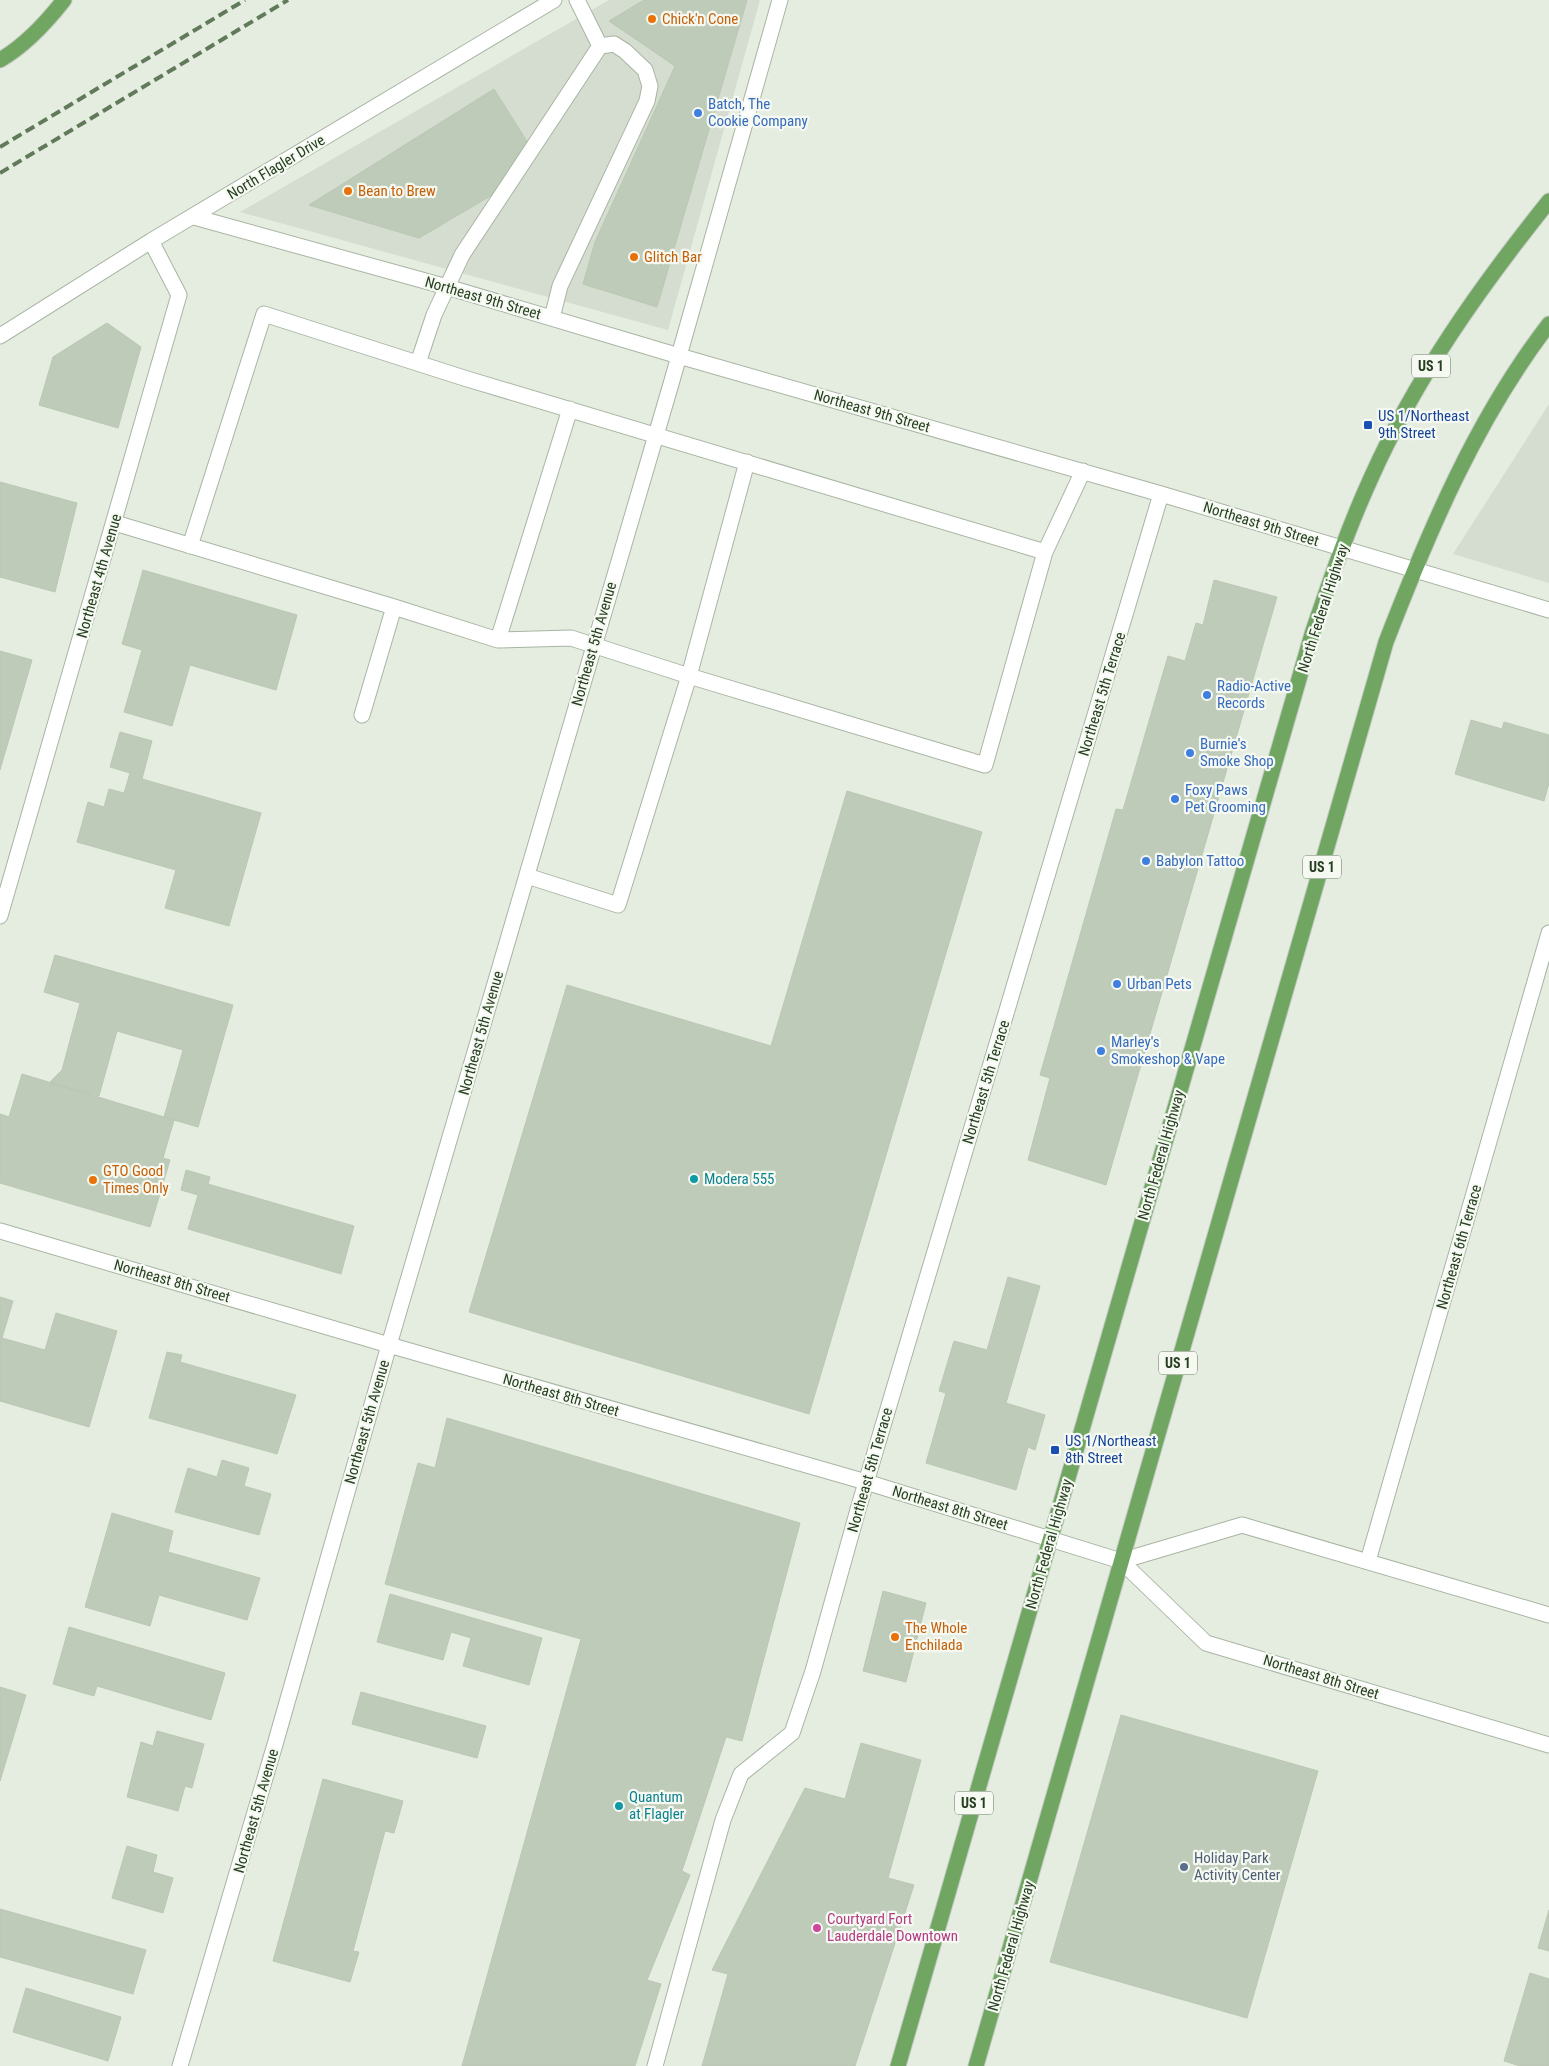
<svg xmlns="http://www.w3.org/2000/svg" width="1549" height="2066" font-family="'Roboto Condensed',sans-serif">
	<style>
		.built { fill: #d4ddcf }
		.building { fill: #bfcbb9; stroke: #bac7b3 }
		.lines { fill: none; stroke-linecap: round; stroke-linejoin: round }
		.minor-casing { stroke: #a8b5a3; stroke-width: 17 }
		.major-casing { stroke: #c2c9c1; stroke-width: 17 }
		.minor { stroke: #fff; stroke-width: 15 }
		.major { stroke: #70a662; stroke-width: 15 }
		.rail { stroke: #617a5a; stroke-width: 4; stroke-dasharray: 10 5; stroke-linecap: butt }
		.food-dot { fill: #e8710a; stroke: #f5f9f2; stroke-width: 2 }
		.shop-dot { fill: #3f7fe0; stroke: #f5f9f2; stroke-width: 2 }
		.transit-dot { fill: #1a4fb4; stroke: #f5f9f2; stroke-width: 2 }
		.culture-dot { fill: #0f9aa8; stroke: #f5f9f2; stroke-width: 2 }
		.service-dot { fill: #5c6f8a; stroke: #f5f9f2; stroke-width: 2 }
		.hotel-dot { fill: #d1479c; stroke: #f5f9f2; stroke-width: 2 }
		.labels { text-anchor: middle; dominant-baseline: central; stroke-width: 4.5; stroke-linejoin: round; paint-order: stroke }
		.shield { fill: #f5f9f2; stroke: #64775f; stroke-width: 1 }
		.shield-label { font-size: 14px; font-weight: bold; fill: #263f20 }
		.food-label { font-size: 15px; fill: #c56008; stroke: #f5f9f2; text-anchor: start }
		.shop-label { font-size: 15px; fill: #366cbe; stroke: #f5f9f2; text-anchor: start }
		.street-label { font-size: 15px; fill: #263f20; stroke: #f5f9f2 }
		.transit-label { font-size: 15px; fill: #164399; stroke: #f5f9f2; text-anchor: start }
		.culture-label { font-size: 15px; fill: #0d838f; stroke: #f5f9f2; text-anchor: start }
		.service-label { font-size: 15px; fill: #4e5e75; stroke: #f5f9f2; text-anchor: start }
		.hotel-label { font-size: 15px; fill: #b23c85; stroke: #f5f9f2; text-anchor: start }
	</style>
	<rect width="100%" height="100%" fill="#e5ede1"/>
	<path class="built" d="M609,0H760L668,330L240,212Z
		M1549,404V583L1453,554Z"/>
	<path class="building" d="M644,0H747L657,307L583,284L595,242L675,66L609,21Z
		M494,89L528,143L492,195L419,238L309,205Z
		M107,323L141,347L118,428L39,405L53,357Z
		M0,482L77,503L55,592L0,577Z
		M143,570L297,615L276,690L190,665L172,726L124,712L142,650L122,644Z
		M1214,580L1277,597L1106,1185L1028,1160L1050,1078L1040,1075L1116,809L1123,810L1168,656L1185,661L1196,623L1203,625Z
		M0,651L32,660L0,770Z
		M1471,720L1502,729L1504,722L1549,735V783L1544,801L1455,774Z
		M120,732L152,741L142,779L261,813L229,926L165,908L176,870L77,842L88,802L104,807L109,789L124,793L130,773L110,767Z
		M847,791L982,832L809,1414L469,1312L567,985L771,1046Z
		M55,955L233,1005L198,1127L164,1117L183,1050L117,1031L99,1096L49,1083L62,1070L80,1003L44,992Z
		M22,1074L174,1120L163,1158L170,1160L150,1227L0,1183V1114L9,1117Z
		M186,1170L210,1177L208,1184L354,1226L341,1274L188,1229L198,1195L181,1190Z
		M1008,1277L1040,1286L1006,1403L1045,1415L1035,1450L1028,1447L1016,1490L926,1463L946,1393L939,1391L954,1341L987,1350Z
		M0,1297L13,1301L2,1338L45,1350L56,1313L117,1331L89,1427L0,1401Z
		M167,1352L182,1355L180,1362L296,1395L277,1454L149,1418Z
		M447,1418L800,1523L742,1741L726,1737L682,1871L690,1875L647,1980L661,1984L635,2066H462L581,1639L385,1584L418,1463L435,1468Z
		M222,1460L249,1468L244,1486L271,1494L259,1535L175,1512L188,1468L217,1477Z
		M112,1513L173,1531L168,1552L260,1578L247,1620L159,1595L150,1626L85,1607Z
		M883,1591L926,1603L906,1682L863,1671Z
		M390,1594L542,1638L529,1685L463,1666L471,1638L451,1632L443,1660L377,1642Z
		M69,1627L225,1673L211,1720L97,1686L94,1696L53,1684Z
		M0,1687L26,1695L0,1781Z
		M361,1692L486,1726L477,1758L352,1724Z
		M1121,1715L1318,1771L1247,2018L1050,1962Z
		M157,1731L204,1744L192,1788L185,1786L178,1811L127,1797L141,1742L153,1746Z
		M861,1743L921,1760L888,1878L914,1885L855,2066H702L728,1974L712,1970L805,1788L845,1799Z
		M323,1779L403,1801L394,1833L385,1831L353,1951L359,1952L350,1982L273,1961Z
		M127,1846L157,1855L153,1872L173,1878L163,1913L112,1898Z
		M0,1909L146,1950L133,1994L0,1957Z
		M1549,1910V1951L1538,1948Z
		M1530,1973L1549,1979V2066H1520L1504,2061Z
		M26,1988L121,2017L108,2061L13,2032Z"/>
	<g class="lines">
		<defs>
			<path id="minor" d="M577,0L600,46
				M194,217L447,287L679,356L1161,494L1549,610
				M0,336L151,241L554,0
				M418,363L434,315L462,255L600,46L614,44L625,51L645,70L650,86L647,101L560,286L552,318
				M115,523L394,607L498,640L571,638L689,676L985,765L1045,552
				M190,546L264,314L464,378L1045,552L1083,471
				M498,640L570,409
				M362,715L394,607
				M527,876L618,905L689,676L747,462
				M0,916L179,295L151,241
				M0,1231L389,1345L866,1482L1121,1561L1206,1643L1549,1745
				M1121,1561L1242,1525L1549,1615
				M1368,1561L1549,933
				M180,2066L276,1741L389,1345L671,384L780,0
				M655,2066L723,1820L741,1774L792,1733L813,1671L859,1506L1161,494"/>
			<path id="major" d="M0,60C26,45 46,23 64,0
				M898,2066L1312,634C1330,581 1348,528 1371,478C1416,377 1480,287 1549,201
				M976,2066L1386,642C1429,531 1476,419 1549,324"/>
		</defs>
		<use href="#minor" class="minor-casing"/>
		<use href="#major" class="major-casing"/>
		<use href="#minor" class="minor"/>
		<use href="#major" class="major"/>
		<path class="rail" d="M0,147L245,0
			M0,173L288,0"/>
	</g>
	<g class="food-dot">
		<circle cx="652" cy="19" r="5"/>
		<circle cx="348" cy="191" r="5"/>
		<circle cx="634" cy="257" r="5"/>
		<circle cx="93" cy="1180" r="5"/>
		<circle cx="895" cy="1637" r="5"/>
	</g>
	<g class="shop-dot">
		<circle cx="698" cy="113" r="5"/>
		<circle cx="1207" cy="695" r="5"/>
		<circle cx="1190" cy="753" r="5"/>
		<circle cx="1175" cy="799" r="5"/>
		<circle cx="1146" cy="861" r="5"/>
		<circle cx="1117" cy="984" r="5"/>
		<circle cx="1101" cy="1051" r="5"/>
	</g>
	<g class="transit-dot">
		<rect x="1363" y="420" width="10" height="10" rx="2.5"/>
		<rect x="1050" y="1445" width="10" height="10" rx="2.5"/>
	</g>
	<g class="culture-dot">
		<circle cx="694" cy="1179" r="5"/>
		<circle cx="619" cy="1806" r="5"/>
	</g>
	<circle class="service-dot" cx="1184" cy="1867" r="5"/>
	<circle class="hotel-dot" cx="817" cy="1928" r="5"/>
	<g class="labels">
		<g class="shield">
			<rect x="1412" y="354.5" width="38" height="23" rx="4"/>
			<rect x="1303" y="855.5" width="38" height="23" rx="4"/>
			<rect x="1159" y="1351.5" width="38" height="23" rx="4"/>
			<rect x="955" y="1791.5" width="38" height="23" rx="4"/>
		</g>
		<g class="shield-label">
			<text x="1431" y="366">US 1</text>
			<text x="1322" y="867">US 1</text>
			<text x="1178" y="1363">US 1</text>
			<text x="974" y="1803">US 1</text>
		</g>
		<g class="food-label">
			<text x="662" y="19">Chick'n Cone</text>
			<text x="358" y="191">Bean to Brew</text>
			<text x="644" y="257">Glitch Bar</text>
			<text x="103" y="1171">GTO Good<tspan x="103" dy="17">Times Only</tspan></text>
			<text x="905" y="1628">The Whole<tspan x="905" dy="17">Enchilada</tspan></text>
		</g>
		<g class="shop-label">
			<text x="708" y="104">Batch, The<tspan x="708" dy="17">Cookie Company</tspan></text>
			<text x="1217" y="686">Radio-Active<tspan x="1217" dy="17">Records</tspan></text>
			<text x="1200" y="744">Burnie's<tspan x="1200" dy="17">Smoke Shop</tspan></text>
			<text x="1185" y="790">Foxy Paws<tspan x="1185" dy="17">Pet Grooming</tspan></text>
			<text x="1156" y="861">Babylon Tattoo</text>
			<text x="1127" y="984">Urban Pets</text>
			<text x="1111" y="1042">Marley's<tspan x="1111" dy="17">Smokeshop &amp; Vape</tspan></text>
		</g>
		<g class="street-label">
			<text transform="translate(276 167) rotate(-31)">North Flagler Drive</text>
			<text transform="translate(483 298) rotate(16)">Northeast 9th Street</text>
			<text transform="translate(872 411) rotate(16)">Northeast 9th Street</text>
			<text transform="translate(1261 524) rotate(17)">Northeast 9th Street</text>
			<text transform="translate(99 576) rotate(-74)">Northeast 4th Avenue</text>
			<text transform="translate(1323 608) rotate(-72)">North Federal Highway</text>
			<text transform="translate(594 644) rotate(-74)">Northeast 5th Avenue</text>
			<text transform="translate(1102 694) rotate(-73)">Northeast 5th Terrace</text>
			<text transform="translate(481 1033) rotate(-74)">Northeast 5th Avenue</text>
			<text transform="translate(986 1082) rotate(-73)">Northeast 5th Terrace</text>
			<text transform="translate(1161 1155) rotate(-74)">North Federal Highway</text>
			<text transform="translate(1459 1247) rotate(-74)">Northeast 6th Terrace</text>
			<text transform="translate(172 1281) rotate(16)">Northeast 8th Street</text>
			<text transform="translate(561 1395) rotate(16)">Northeast 8th Street</text>
			<text transform="translate(367 1422) rotate(-74)">Northeast 5th Avenue</text>
			<text transform="translate(870 1470) rotate(-74)">Northeast 5th Terrace</text>
			<text transform="translate(950 1508) rotate(17)">Northeast 8th Street</text>
			<text transform="translate(1049 1544) rotate(-74)">North Federal Highway</text>
			<text transform="translate(1321 1677) rotate(17)">Northeast 8th Street</text>
			<text transform="translate(256 1811) rotate(-74)">Northeast 5th Avenue</text>
			<text transform="translate(1011 1946) rotate(-74)">North Federal Highway</text>
		</g>
		<g class="transit-label">
			<text x="1378" y="416">US 1/Northeast<tspan x="1378" dy="17">9th Street</tspan></text>
			<text x="1065" y="1441">US 1/Northeast<tspan x="1065" dy="17">8th Street</tspan></text>
		</g>
		<g class="culture-label">
			<text x="704" y="1179">Modera 555</text>
			<text x="629" y="1797">Quantum<tspan x="629" dy="17">at Flagler</tspan></text>
		</g>
		<g class="service-label">
			<text x="1194" y="1858">Holiday Park<tspan x="1194" dy="17">Activity Center</tspan></text>
		</g>
		<g class="hotel-label">
			<text x="827" y="1919">Courtyard Fort<tspan x="827" dy="17">Lauderdale Downtown</tspan></text>
		</g>
	</g>
</svg>
